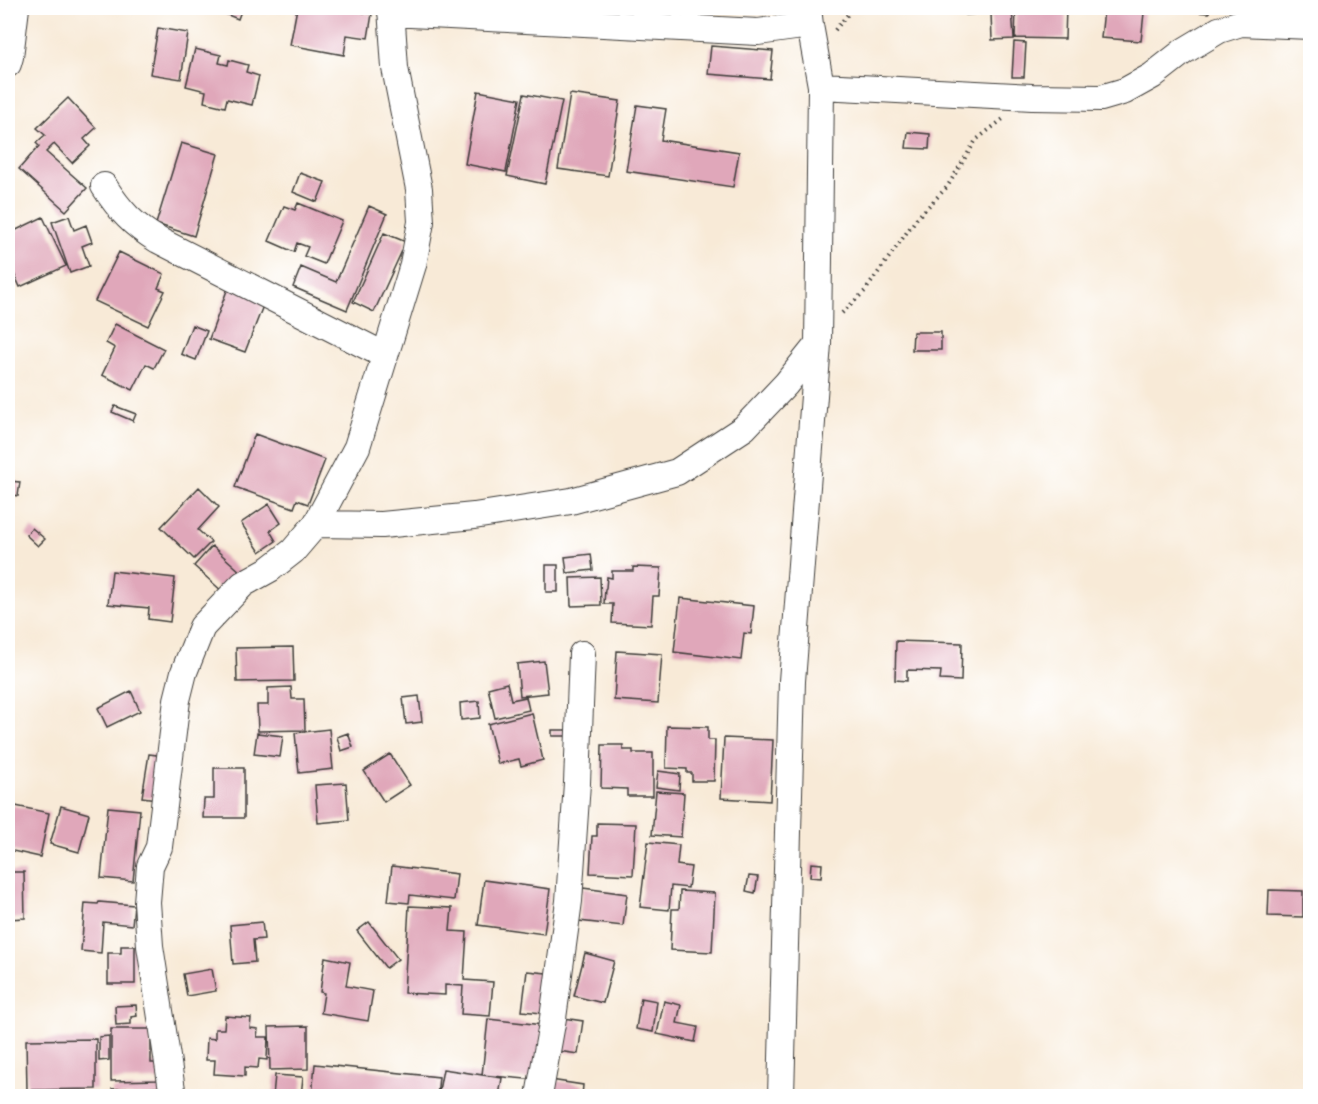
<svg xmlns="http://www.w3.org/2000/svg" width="1318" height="1104" font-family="'Gochi Hand',sans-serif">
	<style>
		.building { fill: #e0a7ba }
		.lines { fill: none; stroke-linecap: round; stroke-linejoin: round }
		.minor-casing { stroke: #3d3b38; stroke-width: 28 }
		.path { stroke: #3d3b38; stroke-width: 4; stroke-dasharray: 1.5 4.5; stroke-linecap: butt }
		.minor { stroke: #fff; stroke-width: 26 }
	</style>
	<rect width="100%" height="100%" fill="#fff"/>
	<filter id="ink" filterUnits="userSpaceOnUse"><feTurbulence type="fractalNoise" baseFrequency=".0167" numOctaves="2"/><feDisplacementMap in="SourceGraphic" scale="12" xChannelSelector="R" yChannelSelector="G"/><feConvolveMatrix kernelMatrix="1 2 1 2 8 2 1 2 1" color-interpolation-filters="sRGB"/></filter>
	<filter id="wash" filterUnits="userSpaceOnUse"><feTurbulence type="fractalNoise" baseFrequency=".008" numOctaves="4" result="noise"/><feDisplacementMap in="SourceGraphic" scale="24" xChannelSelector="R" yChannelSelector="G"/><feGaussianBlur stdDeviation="1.35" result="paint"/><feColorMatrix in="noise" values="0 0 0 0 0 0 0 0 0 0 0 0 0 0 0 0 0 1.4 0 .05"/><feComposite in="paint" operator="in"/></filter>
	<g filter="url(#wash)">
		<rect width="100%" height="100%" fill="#f8ead7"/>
		<g id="blocks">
			<path class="building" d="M210,8H242L238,19Z
				M297,8H337L372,14L368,38L347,35L344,55L290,45Z
				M633,8H658V14L633,13Z
				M965,8H1012L1014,39L992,40L991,13L966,15Z
				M1016,8H1066L1065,39L1015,38Z
				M1196,8H1209V13L1196,12Z
				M1104,10L1144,13L1141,41L1101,38Z
				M158,28L188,33L181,79L150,74Z
				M1014,42L1026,43L1024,77H1012Z
				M711,46L773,51L770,79L708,74Z
				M195,49L221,55L219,63L228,65L229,60L248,65L246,72L259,76L252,105L227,99L225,107L204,102L206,91L186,86Z
				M478,91L520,99L506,172L465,164Z
				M524,94L562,101L545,184L507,176Z
				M570,94L620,101L608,176L558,169Z
				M68,98L96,128L84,139L90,146L72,163L54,144L46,152L87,188L66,211L19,169L39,146L36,143L45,135L37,128Z
				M637,105L666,109L661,140L739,152L733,187L626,171Z
				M908,132L930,134L929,149L906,148Z
				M181,143L218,154L194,236L156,224Z
				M300,173L325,182L317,202L293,192Z
				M298,203L342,221L324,264L304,256L308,247L297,243L294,252L269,241L284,206L295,210Z
				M369,206L387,214L347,310L293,287L301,267L336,282Z
				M69,216L74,230L86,225L92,242L82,246L89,266L70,273L52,222Z
				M43,217L66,266L20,287L8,260V234Z
				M384,233L406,242L374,312L353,302Z
				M119,252L164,274L158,288L165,291L148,326L95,301Z
				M229,285L266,298L245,352L209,339Z
				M115,324L164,349L154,368L146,364L133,390L102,375L115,348L106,343Z
				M192,325L207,331L196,360L181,354Z
				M913,332H941V350H912Z
				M115,406L136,414L133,421L112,412Z
				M255,434L325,460L308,504L297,500L294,508L235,487Z
				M8,481L20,482L18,496L8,494Z
				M199,487L219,507L198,530L211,542L194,559L161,527Z
				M269,504L281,523L270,531L276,541L260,552L241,523Z
				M32,528L45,539L38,546L26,535Z
				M212,546L242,573L224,593L194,566Z
				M591,554L593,570L567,573L565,557Z
				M546,565H558V592H546Z
				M633,567L661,568L659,596H653L651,625L612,623L613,604H604L605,589L606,588L607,577L612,578V571H633Z
				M112,571L175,578L170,622L148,619L149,608L108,604Z
				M600,577L601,605L571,606L570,578Z
				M680,598L754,606L751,634L744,633L741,660L674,652Z
				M896,641L962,643L961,681L940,680L941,671L907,670V681L895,680Z
				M293,647L294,681L237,682L236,648Z
				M617,651L662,654L658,703L614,700Z
				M544,661L548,693L520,696L517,664Z
				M507,683L511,700L526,697L529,710L495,718L488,688Z
				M291,687L292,699H304L305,730L258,731L257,705H268V688Z
				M131,691L140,711L107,727L98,708Z
				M419,696L422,722L406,724L403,698Z
				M479,701L480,718L461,720L460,703Z
				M532,713L543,760L521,766L519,759L498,764L488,724Z
				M667,726L708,727V740H715L714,781H692V773H687V769L666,768Z
				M329,729L333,769L299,773L295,733Z
				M552,730H568L567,736H552Z
				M257,733L283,736L280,757L254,754Z
				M348,733L353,747L341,751L337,737Z
				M724,738L773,740L770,801L721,798Z
				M602,745H623V750H633V753H653V796H627V789L601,788Z
				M149,754L164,756L157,799L142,797Z
				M390,754L410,785L384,802L364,771Z
				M214,768H244V818H203L204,799H214Z
				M658,771L680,774L679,790L656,787Z
				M346,783L349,820L318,823L315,785Z
				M656,791L684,793L681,837L652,835Z
				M11,805L49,813L40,857L8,850V820Z
				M61,806L89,814L79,852L50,844Z
				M108,807L140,810L133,881L101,878Z
				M597,823L636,824L633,875L590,873L592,836H597Z
				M648,842L679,845L677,865L691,867L688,888L671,886L669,910L640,907Z
				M811,863L822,864L821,878L810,877Z
				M392,866L457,874L454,900L410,895L409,903L388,901Z
				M8,872H24L25,918L8,919Z
				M749,876L758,877L755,893L746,891Z
				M484,880L550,889L544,934L478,925Z
				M583,888L627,894L623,926L579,921Z
				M1269,890L1303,891V917L1268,916Z
				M680,891L715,893L712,952L670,950L672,909H679Z
				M99,902L134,905L132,925L103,922L101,953L81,951L85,903L98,904Z
				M409,906L452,908L450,931L467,932L464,980L493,982L490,1016L461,1014L463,986L445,985V995L404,993Z
				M262,922L264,939L253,940L255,962L233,964L230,925Z
				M369,922L398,959L386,968L357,931Z
				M121,946H135V984H108V953H121Z
				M585,953L614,961L603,1003L574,996Z
				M325,957L350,962L346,986L373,991L368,1021L321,1013L324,993L320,992Z
				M212,969L216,991L187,996L183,974Z
				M527,971L556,974L552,1014L522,1011Z
				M641,998L657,1001L653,1032L636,1029Z
				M664,1001L681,1005L677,1023L698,1027L695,1042L657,1034Z
				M136,1005L137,1016L131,1017V1024L116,1025L115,1006Z
				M225,1016L251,1018L250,1028L258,1029L257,1037H268L267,1060L259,1059L258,1068L245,1067V1076L214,1074L215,1060H206L207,1038L215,1039V1029H224Z
				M563,1018L583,1021L578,1054L558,1051Z
				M488,1019L543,1025L537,1080L482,1075Z
				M308,1026V1069L270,1070L269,1027Z
				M111,1029H151V1063H160V1080L111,1081Z
				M109,1036V1060L99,1061V1037Z
				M96,1039V1089L27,1090L26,1040Z
				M315,1064L439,1077L437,1096H312Z
				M443,1069L502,1078L499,1096H438Z
				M275,1075L303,1077L301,1096H273Z
				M544,1079L583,1085L582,1096H541Z
				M167,1087L168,1096H112V1089Z"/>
		</g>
	</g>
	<g filter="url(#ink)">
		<use href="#blocks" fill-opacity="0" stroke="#3d3b38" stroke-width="1.5"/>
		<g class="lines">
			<defs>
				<path id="minor" d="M391,13L758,32L810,25
					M8,64L10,57L16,8
					M821,86L1032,97L1101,98L1125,91L1152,76L1184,51L1219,30L1241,23L1310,26
					M104,186C120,211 133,225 158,240L384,355
					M316,524L382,525L474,516L571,501L677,472L744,428L786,384L818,344
					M173,1096L150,946L147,902L150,866L159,847L177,700L184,672L202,627L243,584L270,569L293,551L316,524L357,447L413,265L421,222L419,189L395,68L391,8
					M539,1096L553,1018L569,901L577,783L582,654
					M781,1096L792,681L818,344L821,86L810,25L808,8"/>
			</defs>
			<use href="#minor" class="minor-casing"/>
			<path class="path" d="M835,30L853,8
				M842,313L865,291L917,218L947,187L976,140L1003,119"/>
			<use href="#minor" class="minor"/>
		</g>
	</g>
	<rect width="1318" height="1104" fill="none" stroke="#fff" stroke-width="30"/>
</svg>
